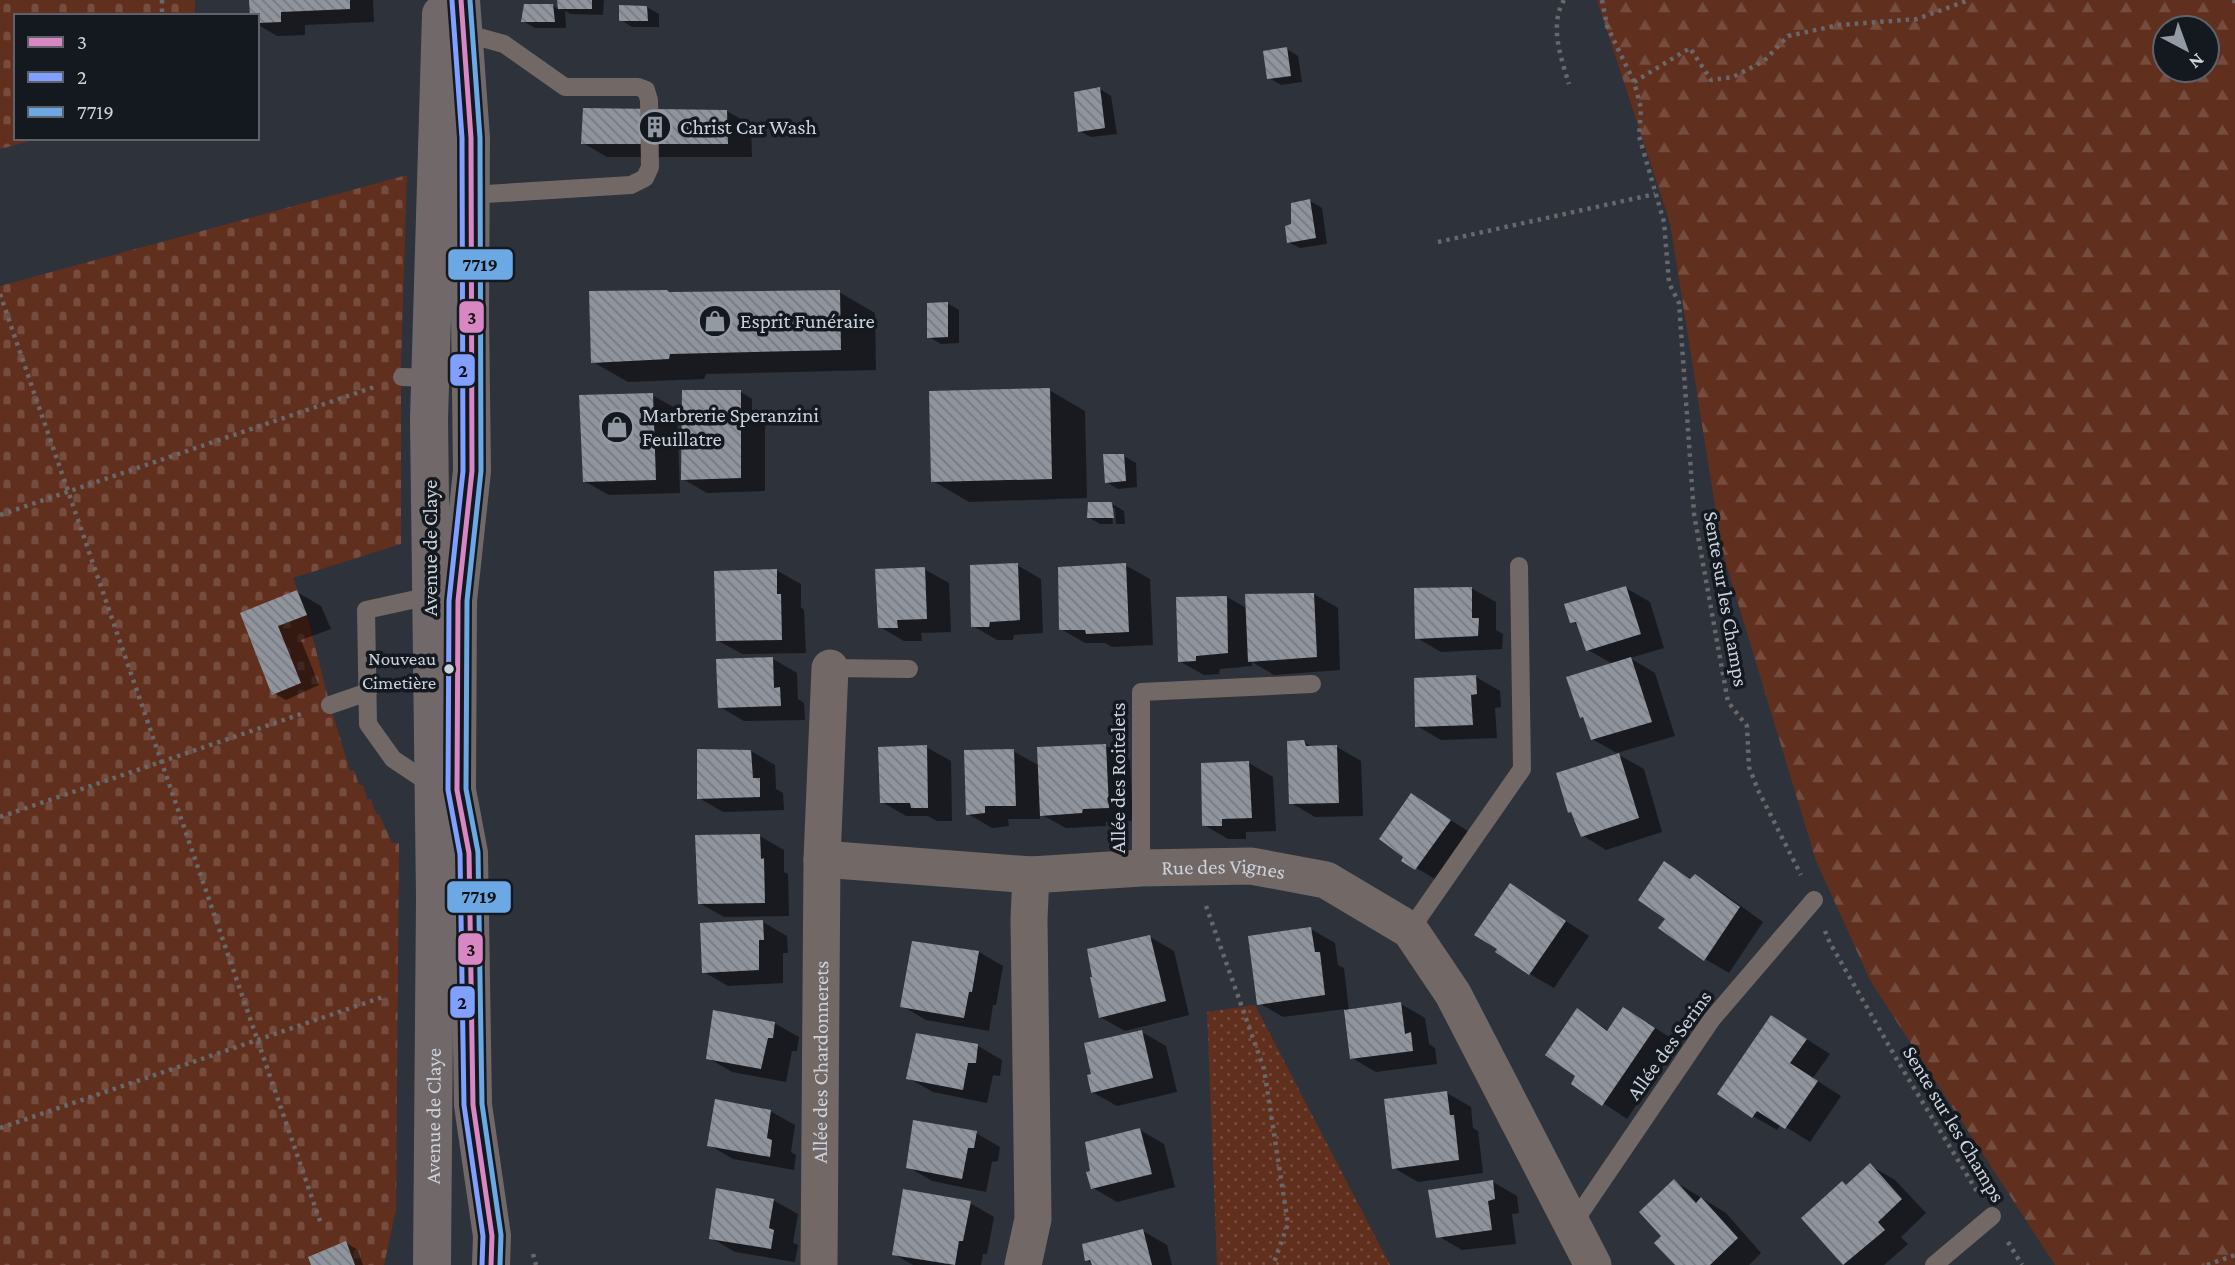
<svg xmlns="http://www.w3.org/2000/svg" width="2235" height="1265" font-family="'Crimson Pro',serif">
	<style>
		.grass { fill: url(#grass-dots) }
		.forest { fill: url(#forest-firs); fill-rule: evenodd }
		.cemetery { fill: url(#cemetery-stones) }
		.shadow { fill: #0007 }
		.building { fill: url(#building-back-hatch) }
		.lines { fill: none; stroke-linecap: round; stroke-linejoin: round }
		.path { stroke: #696769; stroke-width: 4.5; stroke-dasharray: 3.5 5; stroke-linecap: butt }
		.service { stroke: #726866; stroke-width: 18 }
		.minor { stroke: #726866; stroke-width: 37 }
		.primary { stroke: #716969; stroke-width: 38 }
		.bus-1-casing { stroke: #141920; stroke-width: 10 }
		.bus-2-casing { stroke: #141920; stroke-width: 10 }
		.bus-3-casing { stroke: #141920; stroke-width: 10 }
		.bus-1 { stroke: #d987c2; stroke-width: 5 }
		.bus-2 { stroke: #809fff; stroke-width: 5 }
		.bus-3 { stroke: #6ca8e3; stroke-width: 5 }
		.bus-dot { fill: #ccd2dc; stroke: #141920; stroke-width: 2.5 }
		.labels { text-anchor: middle; dominant-baseline: central; stroke-width: 7; stroke-linejoin: round; paint-order: stroke }
		.bus-label { font-size: 19px; fill: #ccd2dc; stroke: #141920; text-anchor: end }
		.poi-label { font-size: 21px; fill: #ccd2dc; stroke: #141920; text-anchor: start }
		.street-label { font-size: 21px; fill: #ccd2dc; stroke: #141920 }
		.line-badge { stroke: #141920; stroke-width: 2.5 }
		.pale-badge-label { font-size: 19px; text-anchor: middle; font-weight: bold; fill: #111 }
	</style>
	<defs>
		<pattern id="grass-dots" width="8" height="8" patternUnits="userSpaceOnUse" patternTransform="scale(1.75)"><rect width="8" height="8" fill="#602f1e"/><path d="M2 2h.1M6 6h.1" fill="none" stroke="#764c3e" stroke-width="1.8" stroke-linecap="round"/></pattern>
		<pattern id="forest-firs" width="22" height="20" patternUnits="userSpaceOnUse" patternTransform="scale(1.75)"><rect width="22" height="20" fill="#602f1e"/><path d="M5 1l3.5 6h-7zM16 11l3.5 6h-7z" fill="#764c3e"/></pattern>
		<pattern id="cemetery-stones" width="16" height="16" patternUnits="userSpaceOnUse" patternTransform="scale(1.75)"><rect width="16" height="16" fill="#602f1e"/><path d="M2 7V4a2 2 0 0 1 4 0v3zM10 15v-3a2 2 0 0 1 4 0v3z" fill="#764c3e"/></pattern>
		<pattern id="building-back-hatch" width="6" height="6" patternUnits="userSpaceOnUse" patternTransform="scale(1.75)"><rect width="6" height="6" fill="#8f949d"/><path d="M-1 5l2 2M0 0l6 6M5-1l2 2" fill="none" stroke="#767a82"/></pattern>
	</defs>
	<rect width="100%" height="100%" fill="#2d323b"/>
	<path class="grass" d="M1255,1005L1390,1265H1217L1207,1012Z"/>
	<path class="forest" d="M1597,0H2235V1265H2055L1871,982L1816,861L1722,550L1670,223ZM2165,28H2207V70H2165Z"/>
	<path class="cemetery" d="M0,0H195V16H16V138H43L0,149Z
		M407,175L401,364V544L293,578L307,615L330,705L350,771L354,770L359,785H363L367,799H371L376,814H379L392,843H399L396,1209L384,1265H0V286Z"/>
	<path class="shadow" d="M251,0H373L374,22L305,25V35L277,36L257,24V16Z
		M557,0H604L603,15L571,14L565,11L566,28H535L523,21L553,6L560,10Z
		M647,7L659,14V27H632L621,20Z
		M1287,49L1298,56L1302,82L1281,85L1269,78Z
		M1100,89L1111,96L1117,134L1091,137L1079,131Z
		M727,111L751,125L752,157H607L583,143Z
		M1310,201L1322,208L1327,244L1300,248L1288,242Z
		M839,292L875,313L876,370L706,374L704,379L628,382L593,362Z
		M947,303L959,310V343L941,344L929,337Z
		M1049,390L1085,411L1087,498L969,502L933,481Z
		M741,392L752,399V415L765,422V491L707,493L683,479Z
		M652,395L677,409L680,493L609,495L584,481Z
		M1124,456L1136,463L1137,487L1118,489L1106,482Z
		M1112,504L1124,511L1125,524H1116L1115,508H1111L1113,524H1100L1088,517Z
		M1017,565L1041,579L1043,633L1014,635L1013,640H997L973,626Z
		M1125,565L1150,579L1153,645L1112,647L1105,643H1085L1061,629Z
		M924,569L949,583L951,632L921,633L922,641H904L880,627Z
		M776,570L801,584V607L804,610L806,653L742,654L717,640Z
		M1471,588L1496,602V630L1503,634L1502,649L1441,652L1417,638Z
		M1626,588L1650,602L1664,648L1630,658L1655,673L1675,736L1617,753L1592,739L1585,719L1581,717L1613,664L1588,650L1580,626L1572,622Z
		M297,592L321,606L331,629L301,640L319,685L286,700L274,693L242,614Z
		M1314,594L1338,608L1340,670L1274,675L1252,662V666L1220,669L1219,674L1204,675L1179,661L1227,597L1248,609Z
		M773,659L797,673L798,699L804,703L805,720L744,721L720,707Z
		M1476,677L1500,691L1501,707L1495,708L1497,738L1441,740L1417,726Z
		M1304,742L1314,748L1337,747L1361,761L1363,816L1315,817L1291,803Z
		M1106,746L1130,760L1133,821L1106,822V826L1066,828L1040,814V819H1008L1009,826L992,828L968,814L1013,751L1040,766Z
		M926,747L951,761L952,821H937L928,816H906L882,802Z
		M751,751L775,765L776,789L783,793L784,810L723,812L699,798Z
		M1619,755L1644,769L1662,832L1606,850L1582,835L1573,813L1570,811Z
		M1249,763L1273,777L1276,831L1246,832V839H1228L1204,825Z
		M1412,795L1474,835L1440,882L1403,860Z
		M760,836L784,850V872L788,874L789,916L724,917L699,903Z
		M1665,863L1692,879L1695,877L1720,891L1763,922L1729,973L1705,959L1667,918Z
		M1511,885L1589,936L1554,988L1530,974L1500,949Z
		M763,922L787,936L788,953H783V983L728,986L704,972Z
		M1311,929L1335,943L1338,965L1344,968L1349,1011L1401,1004L1425,1018L1429,1044L1435,1048L1437,1064L1376,1072L1352,1058L1345,1009L1283,1017L1259,1003Z
		M1150,937L1174,951L1189,1015L1125,1031L1100,1017Z
		M979,952L1003,966L996,1005H993L989,1031L926,1020L902,1006Z
		M1577,1011L1609,1031L1648,1023L1678,1043L1627,1119L1573,1083L1578,1076Z
		M1772,1017L1830,1054L1813,1078L1841,1096L1810,1142L1781,1124L1777,1130L1753,1116Z
		M774,1023L799,1037L797,1051H792L786,1082L732,1072L708,1058Z
		M1142,1032L1166,1046L1177,1092L1117,1106L1092,1092Z
		M978,1046L1002,1060L1000,1076L993,1075L987,1103L933,1092L908,1078Z
		M1447,1093L1471,1107L1473,1128L1478,1131L1483,1173L1418,1182L1394,1168Z
		M770,1111L795,1125L791,1152L796,1155L794,1170L733,1159L709,1145Z
		M1140,1130L1164,1144L1175,1187L1117,1202L1093,1188L1092,1172Z
		M976,1133L1000,1147L998,1161L992,1162L986,1192L932,1181L908,1167Z
		M1871,1166L1895,1180L1926,1213L1901,1237L1908,1244L1884,1265H1845L1803,1218Z
		M1674,1181L1726,1213L1761,1253L1749,1265H1677L1664,1236Z
		M1493,1182L1517,1196L1519,1213L1512,1214L1516,1244L1462,1250L1438,1236Z
		M773,1200L798,1214L793,1243L798,1245L795,1262L735,1252L711,1238Z
		M970,1203L994,1217L987,1254H983L981,1265H913L894,1254Z
		M1143,1231L1167,1245L1172,1265H1093L1087,1260Z
		M346,1243L358,1250L363,1265H313Z"/>
	<path class="building" d="M249,0H350V9L281,12V22L257,23V16H250Z
		M557,0H592V9H558Z
		M524,4H553L555,22H521Z
		M619,5L647,6L648,21H619Z
		M1287,47L1291,76L1267,79L1263,51Z
		M1100,87L1105,128L1078,132L1074,92Z
		M583,108L727,110L728,144H581Z
		M1310,199L1316,238L1287,243L1285,226L1291,224V203Z
		M667,290L669,292L840,290L841,350L670,354L669,359L591,363L589,291Z
		M948,302V337L927,338V303Z
		M1050,388L1052,479L931,482L929,391Z
		M682,390H741V478L681,480Z
		M653,393L656,480L583,482L579,395Z
		M1103,454H1124L1126,481L1105,483Z
		M1088,502H1112L1114,518H1087Z
		M1018,563L1020,620L990,622L989,627H971L970,565Z
		M1126,563L1129,632L1086,634L1085,630H1059L1058,567Z
		M925,567L927,619L897,620L898,628H878L875,569Z
		M777,569V594H781L782,640L716,641L714,571Z
		M1626,586L1641,634L1586,651L1576,622L1570,623L1564,604Z
		M1472,587V618H1479L1478,636L1415,639L1414,588Z
		M297,590L307,615L278,626L301,683L272,695L240,613Z
		M1314,593L1317,657L1248,662L1245,594Z
		M1227,596L1228,653L1196,656V661L1178,662L1176,597Z
		M773,657L774,688L780,687L781,706L718,708L716,659Z
		M1631,657L1652,722L1591,740L1583,717L1580,718L1566,677Z
		M1476,675L1477,694L1471,695L1473,725L1415,727L1414,678Z
		M1304,740L1306,746L1337,745L1339,803L1289,804L1287,741Z
		M1106,744L1109,808L1083,809L1082,813L1040,816L1037,747Z
		M927,745L928,808H911L910,803H880L878,747Z
		M697,749L751,750L753,778H760V797L697,799Z
		M1014,749L1016,806H985V813L966,815L964,750Z
		M1619,753L1639,818L1581,837L1571,812L1568,813L1556,773Z
		M1249,761L1252,818L1222,819V826H1202L1201,763Z
		M1411,793L1451,820L1415,870L1401,861L1403,857L1379,839Z
		M760,834L761,859L764,858L765,903L698,904L695,835Z
		M1664,861L1690,879L1695,874L1740,907L1704,961L1658,928L1665,919L1638,900Z
		M1510,883L1566,921L1529,975L1495,952L1497,949L1474,935Z
		M763,920L764,940H759V970L702,973L700,923Z
		M1311,927L1315,952H1320L1325,995L1257,1005L1248,936Z
		M1150,935L1166,1001L1099,1018L1090,977H1092L1087,949Z
		M912,941L979,951L972,992H969L964,1018L900,1007Z
		M1401,1002L1405,1034L1411,1032L1413,1051L1350,1059L1344,1010Z
		M1623,1007L1655,1028L1602,1106L1571,1084L1575,1076L1545,1055L1577,1008L1607,1031Z
		M713,1010L775,1022L773,1038H768L761,1069L706,1059Z
		M1771,1015L1807,1039L1790,1063L1818,1081L1785,1129L1757,1111L1752,1118L1717,1094Z
		M1142,1030L1153,1078L1091,1093L1087,1075L1091,1074L1084,1043Z
		M916,1033L978,1044L976,1063H968L963,1090L906,1079Z
		M1447,1091L1450,1115H1454L1459,1160L1392,1169L1384,1099Z
		M715,1099L771,1110L767,1138L772,1140L770,1157L707,1146Z
		M913,1120L977,1131L974,1148H968L962,1179L906,1168Z
		M1140,1128L1152,1174L1091,1189L1086,1172L1090,1171L1085,1142Z
		M1870,1163L1902,1199L1878,1222L1885,1230L1843,1265L1801,1218L1842,1181L1846,1185Z
		M1674,1179L1696,1203L1701,1197L1738,1238L1710,1265H1675L1654,1243L1661,1236L1639,1212Z
		M1493,1180L1495,1199L1488,1201L1492,1230L1436,1238L1428,1190Z
		M716,1188L774,1199L769,1228L774,1230L771,1249L709,1239Z
		M903,1189L971,1201L963,1241H959L955,1265L892,1255Z
		M1143,1229L1152,1265H1092L1090,1260L1085,1261L1082,1244Z
		M346,1241L355,1265H311L308,1257Z"/>
	<g class="lines">
		<path class="path" d="M162,0V16
			M1564,0C1549,25 1561,58 1569,84
			M1602,0L1607,26L1634,82L1641,108L1639,136L1664,222L1669,283L1679,303L1694,514L1728,702L1747,726L1749,767L1758,790L1801,875
			M2234,0L2235,3
			M1634,82L1690,48L1711,80L1733,77L1764,61L1788,36L1839,25L1917,19L1969,0
			M1438,242L1655,194
			M0,294L321,1224
			M0,515L377,386
			M0,817L304,713
			M1206,906L1264,1069L1288,1224L1273,1265
			M1825,931L1830,943L1900,1065L1978,1193
			M0,1128L386,996
			M2008,1242L2022,1265
			M533,1254L536,1265
			M2207,1265L2235,1255"/>
		<path class="service" d="M464,33L504,44L565,87H638L646,90L649,100L650,167L645,178L631,185L470,195
			M402,377L431,378
			M430,596L366,610L368,724L393,759L432,785
			M830,668L909,669
			M330,705L368,692
			M1141,868V692L1312,684
			M1410,930L1522,769L1519,566
			M1572,1225L1712,1019L1814,900
			M1934,1265L1992,1216"/>
		<g class="minor">
			<path d="M822,859L1031,875"/>
			<path id="s1" d="M819,1265L822,859L830,668"/>
			<path id="s2" d="M1023,1265L1033,1219L1029,919L1031,875L1141,868L1251,866L1326,880L1410,930L1453,994L1593,1265"/>
		</g>
		<g class="primary">
			<path d="M461,0L471,138L470,313L472,471L458,601L457,790L469,853L473,1105L492,1236L491,1265"/>
			<path id="s3" d="M432,1265L435,898L429,419L441,14"/>
		</g>
		<defs>
			<path id="bus-1" d="M461,0L471,138L472,471L458,601L457,790L469,853L473,1105L492,1236L491,1265"/>
			<path id="bus-2" d="M452,1L462,138L463,471L449,601L448,790L460,854L464,1105L483,1236L482,1265"/>
			<path id="bus-3" d="M470,0L480,138L481,471L467,601L466,789L478,852L482,1104L501,1235L500,1265"/>
		</defs>
		<use href="#bus-1" class="bus-1-casing"/>
		<use href="#bus-2" class="bus-2-casing"/>
		<use href="#bus-3" class="bus-3-casing"/>
		<use href="#bus-1" class="bus-1"/>
		<use href="#bus-2" class="bus-2"/>
		<use href="#bus-3" class="bus-3"/>
	</g>
	<defs>
		<symbol id="building-ring" viewBox="-11 -11 22 22"><circle r="9.5" fill="#141920" stroke="#949aa4" stroke-width="1.5"/><path d="M-4-6H4V6H1V3H-1V6H-4ZM-2.5-4.3h1.7v1.8h-1.7ZM.8-4.3h1.7v1.8H.8ZM-2.5-1h1.7V.8h-1.7ZM.8-1h1.7V.8H.8Z" fill="#949aa4"/></symbol>
		<symbol id="shop-ring" viewBox="-11 -11 22 22"><circle r="9.5" fill="#141920" stroke="#949aa4" stroke-width="1.5"/><path d="M-5-2.5h2.3a2.7 3.5 0 0 1 5.4 0H5L5.5 6h-11ZM-1.5-2.5h3a1.5 2.3 0 0 0-3 0Z" fill="#949aa4"/></symbol>
	</defs>
	<g fill-rule="evenodd">
		<use href="#building-ring" x="636" y="108" width="38" height="38"/>
		<use href="#shop-ring" x="696" y="302" width="38" height="38"/>
		<use href="#shop-ring" x="598" y="408" width="38" height="38"/>
	</g>
	<circle class="bus-dot" cx="449" cy="669" r="6"/>
	<g class="labels">
		<g class="bus-label">
			<text x="436" y="658">Nouveau<tspan x="436" dy="24">Cimetière</tspan></text>
		</g>
		<g class="poi-label">
			<text x="680" y="127">Christ Car Wash</text>
			<text x="740" y="321">Esprit Funéraire</text>
			<text x="642" y="415">Marbrerie Speranzini<tspan x="642" dy="24">Feuillatre</tspan></text>
		</g>
		<g class="street-label">
			<text transform="translate(430 548) rotate(-90)">Avenue de Claye</text>
			<text transform="translate(1726 599) rotate(80)">Sente sur les Champs</text>
			<text transform="translate(1118 778) rotate(-90)">Allée des Roitelets</text>
			<text stroke="none"><textPath href="#s2" startOffset="584">Rue des Vignes</textPath></text>
			<text transform="translate(1669 1045) rotate(-54)">Allée des Serins</text>
			<text stroke="none"><textPath href="#s1" startOffset="203">Allée des Chardonnerets</textPath></text>
			<text stroke="none"><textPath href="#s3" startOffset="149">Avenue de Claye</textPath></text>
			<text transform="translate(1954 1124) rotate(59)">Sente sur les Champs</text>
		</g>
	</g>
	<g class="line-badge">
		<rect x="447" y="248" width="67" height="33" rx="7" fill="#6ca8e3"/>
		<rect x="458" y="300" width="27" height="34" rx="7" fill="#d987c2"/>
		<rect x="449" y="353" width="27" height="34" rx="7" fill="#809fff"/>
		<rect x="446" y="880" width="66" height="34" rx="7" fill="#6ca8e3"/>
		<rect x="457" y="932" width="27" height="34" rx="7" fill="#d987c2"/>
		<rect x="449" y="985" width="27" height="34" rx="7" fill="#809fff"/>
	</g>
	<g class="pale-badge-label">
		<text x="480" y="271">7719</text>
		<text x="472" y="324">3</text>
		<text x="463" y="377">2</text>
		<text x="479" y="903">7719</text>
		<text x="471" y="956">3</text>
		<text x="462" y="1009">2</text>
	</g>
	<rect x="14" y="14" width="245" height="126" fill="#141920" stroke="#5e636b" stroke-width="2"/>
	<rect x="28" y="37" width="35" height="10" fill="#d987c2" stroke="#5e636b" stroke-width="2"/>
	<text x="77" y="49" font-size="21" fill="#ccd2dc">3</text>
	<rect x="28" y="72" width="35" height="10" fill="#809fff" stroke="#5e636b" stroke-width="2"/>
	<text x="77" y="84" font-size="21" fill="#ccd2dc">2</text>
	<rect x="28" y="107" width="35" height="10" fill="#6ca8e3" stroke="#5e636b" stroke-width="2"/>
	<text x="77" y="119" font-size="21" fill="#ccd2dc">7719</text>
	<g transform="translate(2186 49) rotate(139)"><circle r="33" fill="#141920" stroke="#5e636b" stroke-width="2"/>
	<path d="M0-5L12 26L0 18L-12 26Z" fill="#949aa4"/>
	<text y="-10" font-size="19" font-weight="bold" text-anchor="middle" fill="#ccd2dc">N</text>
	</g>
</svg>
